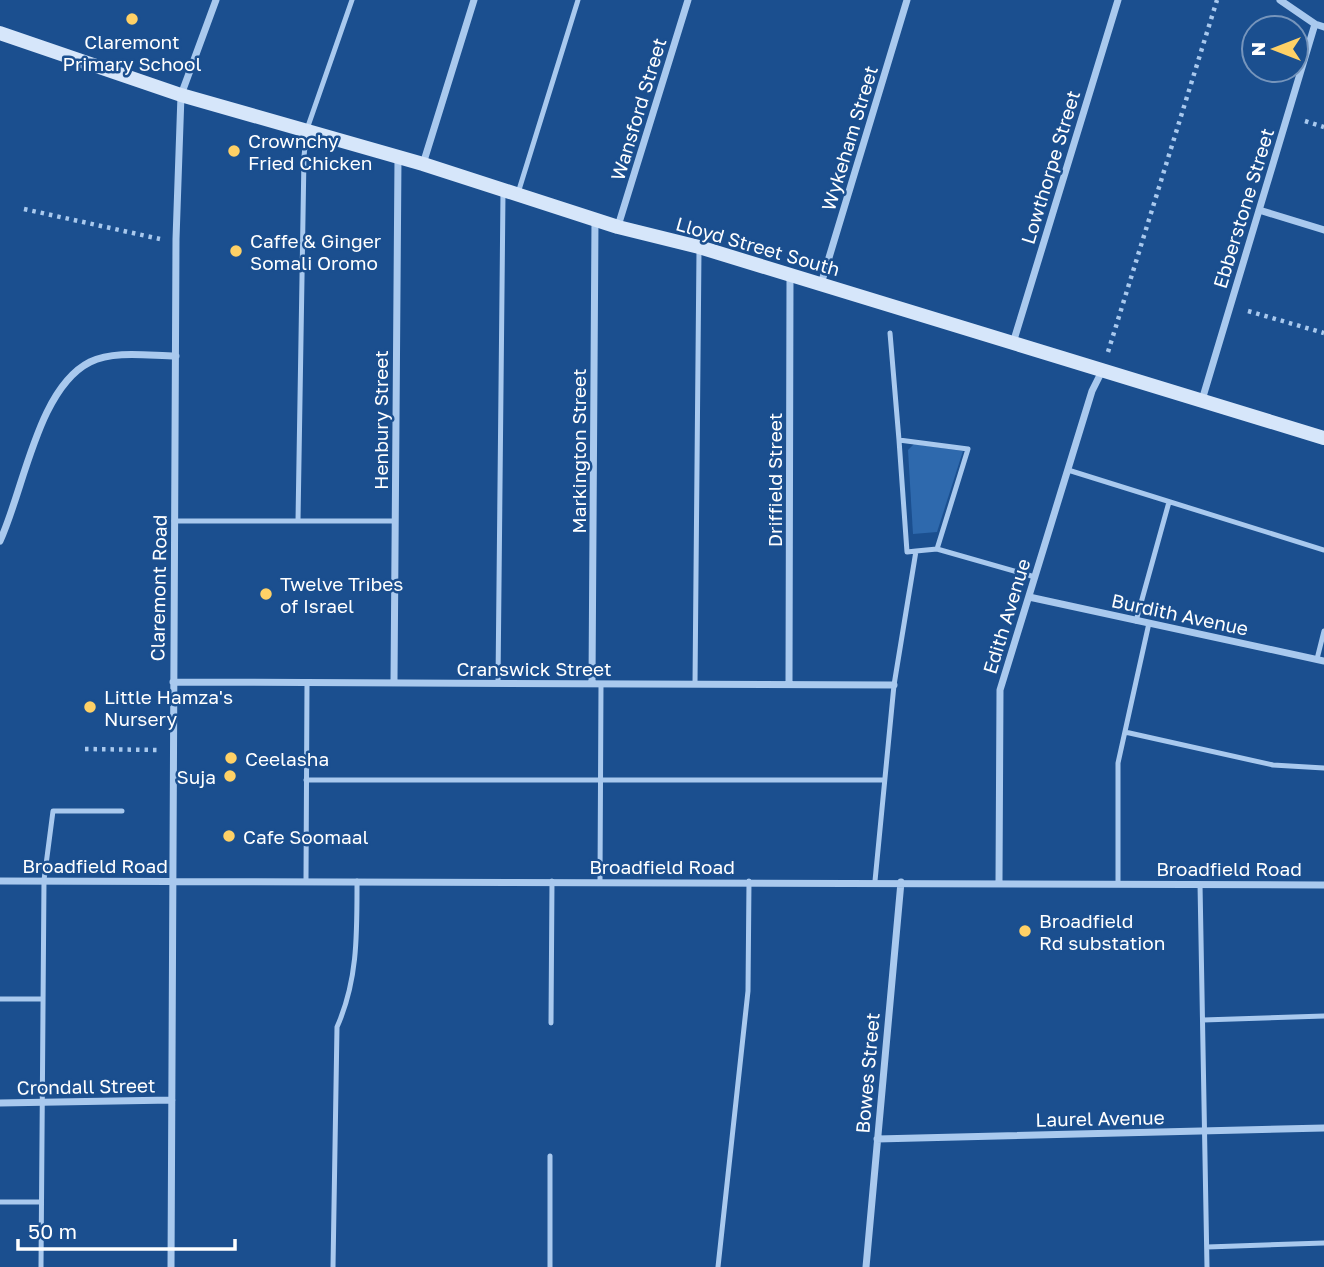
<svg xmlns="http://www.w3.org/2000/svg" width="1324" height="1267" font-family="'Golos Text',sans-serif">
	<style>
		.garden { fill: #2e69ad }
		.lines { fill: none; stroke-linecap: round; stroke-linejoin: round }
		.path { stroke: #a9c9ee; stroke-width: 4.5; stroke-dasharray: 3.5 5; stroke-linecap: butt }
		.lane { stroke: #a9c9ee; stroke-width: 5 }
		.street { stroke: #a9c9ee; stroke-width: 7 }
		.secondary { stroke: #d6e6fa; stroke-width: 14 }
		.poi-dot { fill: #ffd166; stroke: #1b4f8f; stroke-width: 2.5 }
		.labels { text-anchor: middle; dominant-baseline: central; stroke-width: 5; stroke-linejoin: round; paint-order: stroke }
		.poi-label { font-size: 19px; fill: #fff; stroke: #1b4f8f; text-anchor: start }
		.street-label { font-size: 19px; fill: #fff; stroke: #1b4f8f }
	</style>
	<rect width="100%" height="100%" fill="#1b4f8f"/>
	<path class="garden" d="M914,444L963,451L937,532L913,534L908,450Z"/>
	<g class="lines">
		<path class="path" d="M1305,121L1324,127
			M24,209L160,239
			M1248,311L1324,333
			M1108,352L1217,0
			M85,749L158,750"/>
		<path class="lane" d="M518,193L578,0
			M899,440L907,552L916,551
			M1068,470L1324,550
			M174,521H395
			M298,521L304,156L307,129L352,0
			M937,549L1035,577
			M1136,621L1169,502
			M1317,659L1324,631
			M498,683L503,193
			M695,684L699,250
			M1125,732L1273,765L1324,768
			M306,780H884
			M306,881L307,683
			M600,881L601,684
			M875,881L894,685L916,551L937,549L968,449L899,440L890,333
			M1118,883V763L1149,623
			M1200,884L1207,1267
			M0,999H43
			M1203,1020L1324,1016
			M551,1023L552,881
			M0,1202H41
			M1207,1247L1324,1243
			M41,1267L44,880L53,811H122
			M333,1267L337,1027C358,980 357,933 357,881
			M550,1267V1156
			M718,1267L748,991L749,881"/>
		<path class="street" d="M1280,0L1315,24L1324,27
			M423,164L474,0
			M1259,210L1324,230
			M618,226L688,0
			M821,284L907,0
			M1013,343L1118,0
			M1202,400L1315,24
			M0,541C24,489 38,388 90,362C115,350 150,356 176,356
			M1029,597L1324,661
			M173,682L894,685
			M394,682L398,158
			M592,683L595,220
			M789,684L790,276
			M0,881L1324,885
			M999,882L1000,690L1092,391L1102,371
			M0,1103L172,1100
			M877,1139L1324,1128
			M171,1267L176,239L181,95L216,0
			M866,1267L901,882"/>
		<path class="secondary" d="M0,33L181,95L423,164L618,227L699,247L1324,438"/>
	</g>
	<g class="poi-dot">
		<circle cx="132" cy="19" r="7"/>
		<circle cx="234" cy="151" r="7"/>
		<circle cx="236" cy="251" r="7"/>
		<circle cx="266" cy="594" r="7"/>
		<circle cx="90" cy="707" r="7"/>
		<circle cx="231" cy="758" r="7"/>
		<circle cx="230" cy="776" r="7"/>
		<circle cx="229" cy="836" r="7"/>
		<circle cx="1025" cy="931" r="7"/>
	</g>
	<g class="labels">
		<g class="poi-label">
			<text x="132" y="41" text-anchor="middle">Claremont<tspan x="132" dy="22">Primary School</tspan></text>
			<text x="248" y="140">Crownchy<tspan x="248" dy="22">Fried Chicken</tspan></text>
			<text x="250" y="240">Caffe &amp; Ginger<tspan x="250" dy="22">Somali Oromo</tspan></text>
			<text x="280" y="583">Twelve Tribes<tspan x="280" dy="22">of Israel</tspan></text>
			<text x="104" y="696">Little Hamza's<tspan x="104" dy="22">Nursery</tspan></text>
			<text x="245" y="758">Ceelasha</text>
			<text x="216" y="776" text-anchor="end">Suja</text>
			<text x="243" y="836">Cafe Soomaal</text>
			<text x="1039" y="920">Broadfield<tspan x="1039" dy="22">Rd substation</tspan></text>
		</g>
		<g class="street-label">
			<text transform="translate(638 109) rotate(-73)">Wansford Street</text>
			<text transform="translate(849 138) rotate(-73)">Wykeham Street</text>
			<text transform="translate(1050 167) rotate(-73)">Lowthorpe Street</text>
			<text transform="translate(1243 208) rotate(-73)">Ebberstone Street</text>
			<text transform="translate(758 246) rotate(16)">Lloyd Street South</text>
			<text transform="translate(380 420) rotate(-90)">Henbury Street</text>
			<text transform="translate(578 451) rotate(-90)">Markington Street</text>
			<text transform="translate(774 480) rotate(-90)">Driffield Street</text>
			<text transform="translate(158 588) rotate(-89)">Claremont Road</text>
			<text transform="translate(1180 614) rotate(12)">Burdith Avenue</text>
			<text transform="translate(1006 616) rotate(-73)">Edith Avenue</text>
			<text x="534" y="668">Cranswick Street</text>
			<text x="95" y="865">Broadfield Road</text>
			<text x="662" y="866">Broadfield Road</text>
			<text x="1229" y="868">Broadfield Road</text>
			<text transform="translate(867 1073) rotate(-85)">Bowes Street</text>
			<text transform="translate(86 1086) rotate(-1)">Crondall Street</text>
			<text transform="translate(1100 1118) rotate(-1)">Laurel Avenue</text>
		</g>
	</g>
	<g transform="translate(1275 49) rotate(270)"><circle r="33" fill="#1b4f8f" stroke="#7695bc" stroke-width="2"/>
	<path d="M0-5L12 26L0 18L-12 26Z" fill="#ffd166"/>
	<text y="-10" font-size="19" font-weight="bold" text-anchor="middle" fill="#ffffff">N</text>
	</g>
	<path d="M18 1239v10h217v-10" fill="none" stroke="#ffffff" stroke-width="3.5"/>
	<text x="28" y="1239" font-size="21" fill="#ffffff" stroke="#1b4f8f" stroke-width="5" paint-order="stroke">50 m</text>
</svg>
